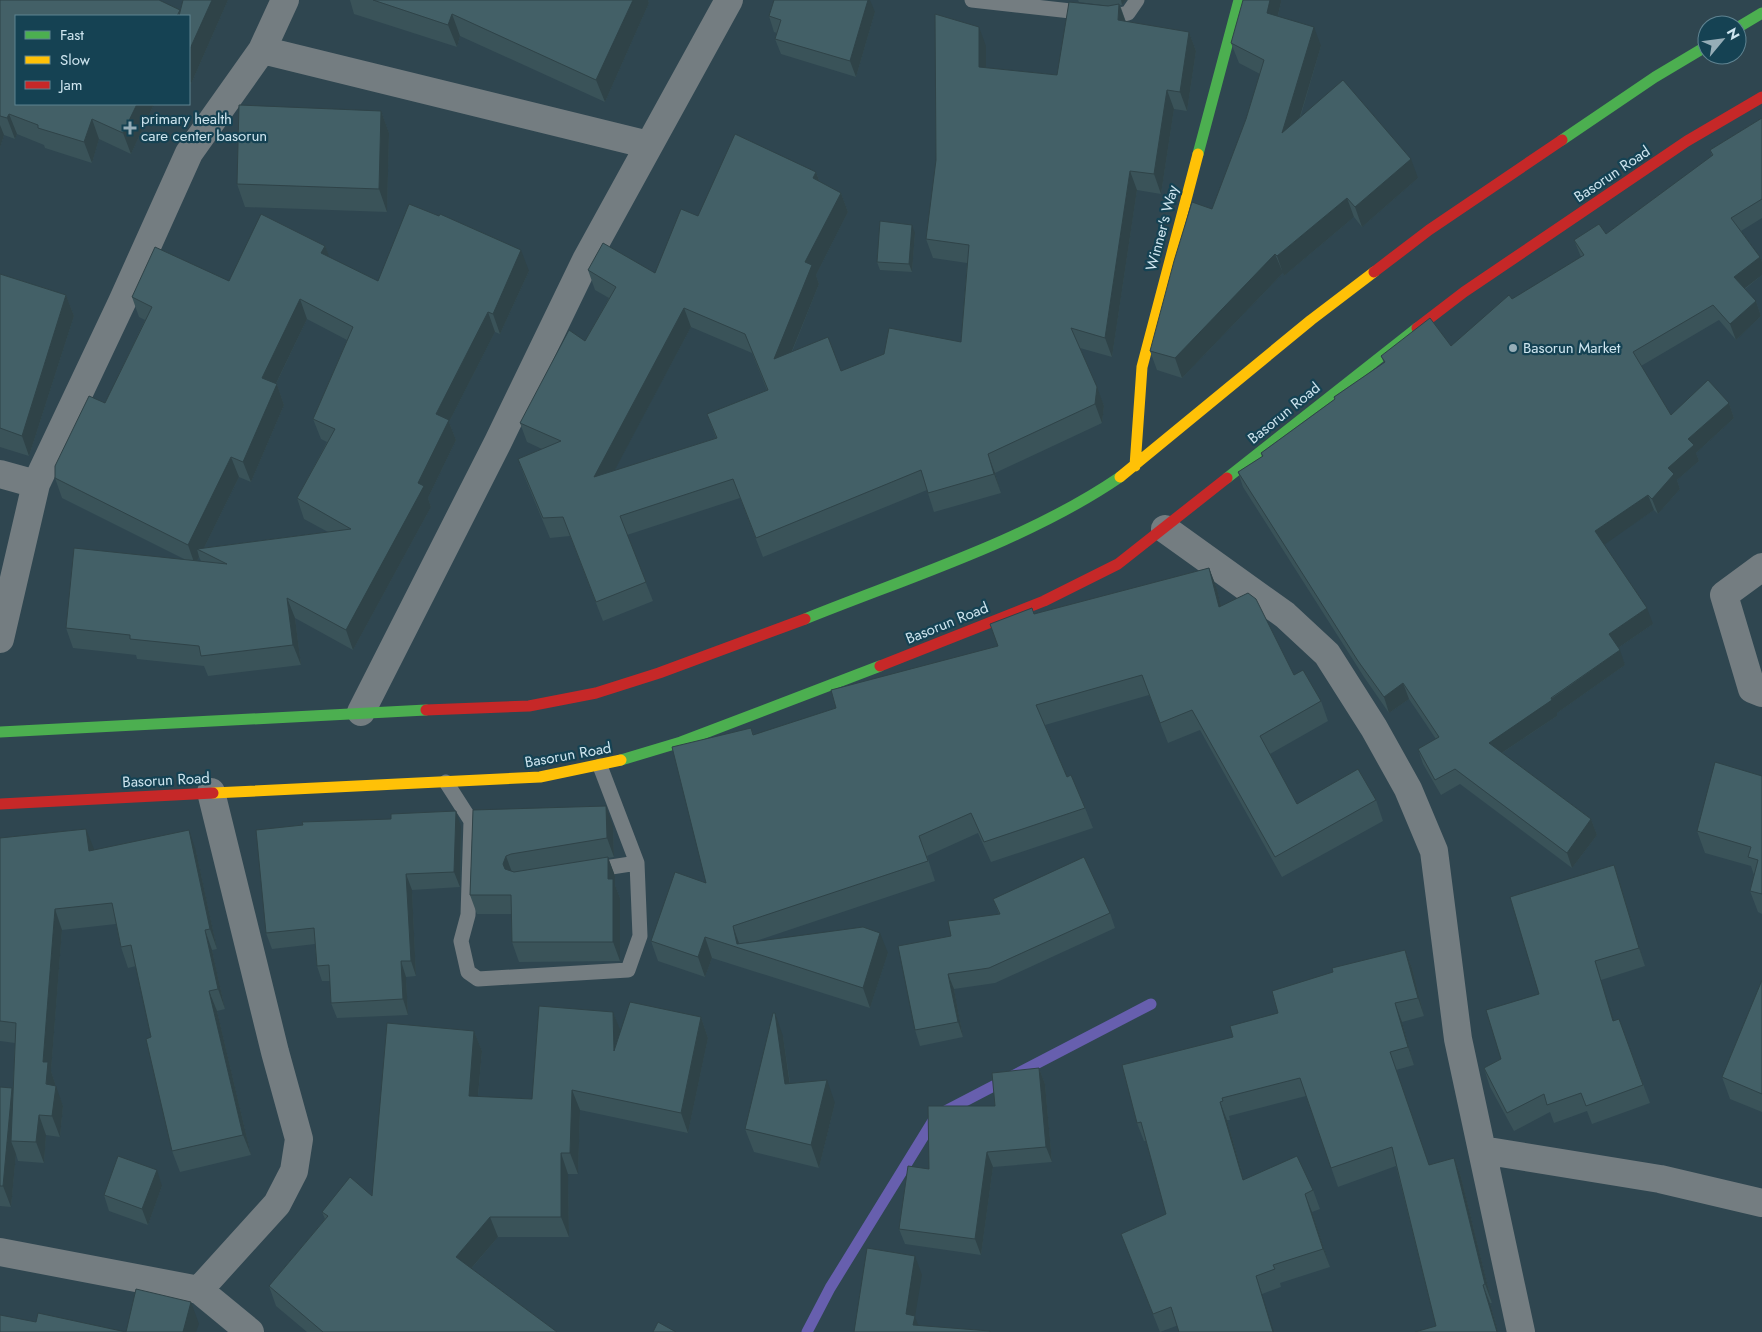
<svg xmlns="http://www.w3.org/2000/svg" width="1762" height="1332" font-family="Jost,sans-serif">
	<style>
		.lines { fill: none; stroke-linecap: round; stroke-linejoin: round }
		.stream { stroke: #675fae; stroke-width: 11 }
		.lane { stroke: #747d81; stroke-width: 15 }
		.street { stroke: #747d81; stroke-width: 28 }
		.fast { stroke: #4caf50; stroke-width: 11 }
		.slow { stroke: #ffc107; stroke-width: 11 }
		.jam { stroke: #c62828; stroke-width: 11 }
		.wall { fill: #3a5359; fill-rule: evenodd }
		.shaded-wall { fill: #2f4348 }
		.building { fill: #436067; stroke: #2f4348; fill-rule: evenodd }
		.poi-dot { fill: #96adb7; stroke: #154253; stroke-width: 2 }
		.labels { text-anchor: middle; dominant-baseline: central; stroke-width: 4.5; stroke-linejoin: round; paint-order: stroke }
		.poi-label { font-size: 15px; fill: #cee5ef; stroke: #154253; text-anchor: start }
		.street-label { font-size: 15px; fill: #cee5ef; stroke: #154253 }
	</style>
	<rect width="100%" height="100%" fill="#2f4650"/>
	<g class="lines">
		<path class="stream" d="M807,1332L830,1288L936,1116L1151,1004"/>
		<path class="lane" d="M972,0L1116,16L1128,13L1137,0
			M446,782L471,821L468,915L461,941L468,972L478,979L628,970L640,936L637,863L600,766
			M592,870L637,863"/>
		<path class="street" d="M262,50L649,145
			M0,474L36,484
			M1165,529L1285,615L1327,654L1374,728L1408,789L1434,851L1458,1039L1521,1332
			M1762,567L1724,595L1752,689L1762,693
			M0,639L36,484L122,302L189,153L262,50L285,0
			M361,712L498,442L586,260L729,0
			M1482,1150L1660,1179L1762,1203
			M0,1252L199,1290L250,1332
			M199,1290L277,1204L294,1171L299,1139L275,1052L211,792"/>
		<path class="fast" d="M1737,28L1762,13
			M1562,140L1655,77L1707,46
			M1198,154L1239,0
			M1227,478L1417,328
			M805,619C909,577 1028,540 1120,477
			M0,732L426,710
			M621,760L681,742L880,666"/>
		<path class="slow" d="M1135,466L1142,367L1198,154
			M1120,477L1311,320L1374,272
			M213,793L540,777L621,760"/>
		<path class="jam" d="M1374,272L1429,230L1562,140
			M1417,328L1464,292L1687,141L1762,97
			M880,666L1044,601L1118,564L1227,478
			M426,710L529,706L596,693L659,673L805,619
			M0,804L213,793"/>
	</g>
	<path class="wall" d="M0,0H159L180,10V11L183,0H228L191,84L189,83V16H16V104H154L131,154L99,139L92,163L45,148L44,145L17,134L15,139L4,135L0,148Z
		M350,0H648L649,3L605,102L460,36L457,47L354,14Z
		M1078,0H1126L1122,5H1120L1126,22L1189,32L1196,51L1187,111L1174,109L1161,194L1137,190L1112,357L1080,348L1104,406L1102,423L995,473L1001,493L934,512L927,490L763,557L740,498L627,535L653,601L603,621L570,536L550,538L525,478L518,459L542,449L527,442L520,423L585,341L609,298L595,290L588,270L655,273L698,216L816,172L820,182L841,193L848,212L816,275L819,284L792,352L841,371L961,342L967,263L933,258L926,239L986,46V68L1057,75L1108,6H1109L1079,2ZM691,327L752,353L767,390L707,414L716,438L614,471Z
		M1281,2L1278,16L1321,46L1300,118L1418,178L1362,227L1354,217L1284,276L1283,273L1182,378L1157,370L1150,351L1212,209L1246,119L1260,74L1239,63L1231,43Z
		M875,12L856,77L781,54L775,39L777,33L774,32L769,16Z
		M381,111L389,133L387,212L245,207L237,184Z
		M1762,118V218L1741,231L1760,257L1762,262V275L1745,289L1756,301L1761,316L1736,340L1719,320L1641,366L1671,415L1729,403L1734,418L1696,453L1699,461L1677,480L1680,489L1658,514L1654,510L1604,544L1653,624L1618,648L1625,665L1557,713V716L1502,753L1591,819L1597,835L1572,868L1460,784L1441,795L1423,764L1418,749L1436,739L1409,699L1389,713L1364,677L1243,487L1238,472L1262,457L1261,453L1335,399L1334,397L1384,363L1381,356L1451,346L1512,299L1581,257L1574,240L1606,234L1712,156L1710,150Z
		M915,233L912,272L880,270L877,262Z
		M325,246L329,257L378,281L529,271L500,334L495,332L449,422L456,440L428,498L431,507L353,650L295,618L301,665L208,676L204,666L137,659L136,655L73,648L66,628L184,559L62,498L55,478L105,403L145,320L139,317L132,297L229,281ZM307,319L347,340L313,419L321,439L327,442L297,498L304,519L328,532L204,548L239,477L251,482L284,405L277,384H276ZM199,557L201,561H197Z
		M0,274L66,295L74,316L29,456L0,447Z
		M1209,568L1217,589L1221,606L1321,701L1328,721L1270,754L1297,804L1376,800L1383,821L1282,877L1200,730L1168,743L1149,695L1045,725L1067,777L1085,808L1093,828L991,862L978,833L927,856L935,881L756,941L888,953L870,1008L712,958L705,977L658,961L651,941L706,883L751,728L754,735L836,708L998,646L1034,614Z
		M1762,776V914L1758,912L1750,891L1754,875L1751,866L1705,853L1697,831Z
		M473,810L613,826L614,857L608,858L615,876V885L620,898V961L519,962L512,942V914H477L470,895Z
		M461,827L460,887L412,890L416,976L406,977L408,1015L337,1018L331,1003L330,981H322L317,966L315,944L272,949L266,933Z
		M0,838L94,850L196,851L217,949L212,950L225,1009L217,1011L251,1155L180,1172L172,1151L151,1037L136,966L128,968L121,947L116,924L62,930L51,1071L55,1083V1086L63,1106L60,1137L46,1135L44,1163L18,1161L16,1154L11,1207L0,1206V1087L13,1091L15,1043L0,1041Z
		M1614,865L1620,883L1645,966L1601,980L1614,1021L1619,1019L1650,1103L1592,1124L1587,1111L1554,1123L1550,1112L1514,1131L1490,1087L1484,1068L1501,1059Z
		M993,899L1110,913L1115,928L995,983L954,989L963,1037L920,1046L915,1030L951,936L999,914Z
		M1405,950L1412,968L1424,1016L1402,1022L1414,1065L1396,1070L1429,1165L1454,1158L1461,1177L1492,1303H1490L1498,1332H1415L1436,1326L1396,1166L1338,1187L1306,1096L1229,1116L1230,1120H1227L1244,1180L1313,1190L1320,1209L1312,1212L1330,1267L1280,1283L1281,1287L1160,1332L1121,1234L1166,1214L1146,1141H1144L1137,1123L1233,1037Z
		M1762,980V1112L1730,1099L1722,1077Z
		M613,1012L620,1031L701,1017L708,1038L688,1133L580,1110L578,1174H568L569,1237H498L471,1269L557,1332H307L276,1306L269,1286L325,1219L322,1212L372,1196L474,1031L482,1051L478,1097L532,1099Z
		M783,1036L790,1083L835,1103L819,1168L754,1152L745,1129Z
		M1039,1068L1045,1084L1052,1162L993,1167L981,1255L905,1244L899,1229L929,1169L995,1106Z
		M162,1186L148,1225L109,1211L104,1195Z"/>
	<path class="shaded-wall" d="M212,0H228L191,84L189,78V51Z
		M633,0H648L649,3L605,102L596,80Z
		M868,0H870L875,12L856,77L850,61Z
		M1121,0H1126L1122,5Z
		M1270,0H1281V2L1274,32L1267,13Z
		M1119,4L1126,23L1118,20Z
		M452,14L460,36L457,47L448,25Z
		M979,27L986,46V86L979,67Z
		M1314,27L1321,46L1289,153L1282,133Z
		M1189,32L1196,51L1187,111L1180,92Z
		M1167,90L1174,109L1161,194L1154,174Z
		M137,104H154L131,154L123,133Z
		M381,111L389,133L387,212L379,189Z
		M9,114L17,134L15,139L7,118Z
		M92,119L99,139L92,163L84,142Z
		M0,125L4,135L0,148Z
		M1411,159L1418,178L1362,227L1355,207Z
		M1130,171L1137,190L1112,357L1105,338Z
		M816,172L823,191L813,178Z
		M841,193L848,212L816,275L819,284L781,378L774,359L805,262Z
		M1347,198L1354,217L1284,276L1277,256Z
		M912,225L915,233L912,272L909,264Z
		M325,246L333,266L321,253Z
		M521,250L529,271L500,334L493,314Z
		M1275,254L1283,273L1182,378L1175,358Z
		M1760,257L1762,262V275L1740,292L1734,277Z
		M66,295L74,316L29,456L22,436Z
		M300,299L307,319L269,398L262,378Z
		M1756,301L1761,316L1736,340L1730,324Z
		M684,308L691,327L601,496L594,477Z
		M488,312L495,332L449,422L456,440L428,498L431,507L353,650L346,630L436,414Z
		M277,384L284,405L251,482L243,462Z
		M1097,387L1104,406L1102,423L1095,404Z
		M1729,403L1734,418L1696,453L1699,461L1677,480L1680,489L1658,514L1652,499L1668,468L1688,439Z
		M988,454L995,473L1001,493L994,474Z
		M231,457L239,477L202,552L197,549L199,557L195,565L188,545Z
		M1648,495L1654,510L1601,547L1595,531Z
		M1209,568L1217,589L1226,627L1219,607Z
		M287,598L295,618L301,665L293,645Z
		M1647,608L1653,624L1615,650L1609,634Z
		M1620,650L1625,665L1557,713V716L1494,758L1489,743Z
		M1403,683L1409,699L1389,713L1384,697Z
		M606,806L613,826L614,857L607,838Z
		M456,811L461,827L460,887L454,872Z
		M1591,819L1597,835L1572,868L1567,853Z
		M86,829L94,849L96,871L89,851Z
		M189,830L196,851L217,949L210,929Z
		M506,856L513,875L510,883L503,864Z
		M608,857L615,876V885L620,898V961L613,942L608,879Z
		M1614,865L1620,883L1645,966L1639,948Z
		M406,874L412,890L416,976L411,961Z
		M55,909L62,930L51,1071L55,1083L54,1102L56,1086L63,1106L60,1137L52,1116L43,1062Z
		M733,926L740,946L737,944Z
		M205,930L212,950L225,1009L218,989Z
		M880,933L888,953L870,1008L863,988Z
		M705,937L712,958L705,977L698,957Z
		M1405,950L1412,968L1424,1016L1418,998Z
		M401,961L406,977L408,1015L403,999Z
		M1595,961L1601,980L1620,1039L1613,1021Z
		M948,974L954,989L963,1037L958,1022Z
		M209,991L217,1011L251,1155L243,1135Z
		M1395,1003L1402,1022L1414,1065L1408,1047Z
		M613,1012L621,1032L614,1051Z
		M775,1013L783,1036L793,1107L785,1084Z
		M701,1017L708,1038L688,1133L681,1113Z
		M474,1031L482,1051L476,1117L469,1096Z
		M1039,1068L1045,1084L1052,1162L1046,1147Z
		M827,1080L835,1103L819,1168L811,1145Z
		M12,1088L20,1108L11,1141L16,1154L11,1207L3,1186Z
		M572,1090L580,1110L578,1174L570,1153Z
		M1220,1102L1227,1120L1249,1198L1243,1180Z
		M39,1115L46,1135L44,1163L36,1142Z
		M987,1152L993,1167L981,1255L975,1239Z
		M561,1153L568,1174L569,1237L561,1217Z
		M1454,1158L1461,1177L1492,1303L1485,1284Z
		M157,1170L162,1186L148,1225L142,1209Z
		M1305,1194L1312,1212L1330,1267L1323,1249Z
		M490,1217L498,1237L463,1278L456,1257Z
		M915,1256L922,1275L915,1317L921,1332H916L906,1314Z
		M1256,1276L1262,1294L1274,1332H1273Z
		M1483,1285L1490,1303L1498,1332H1497Z
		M191,1302L199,1324L196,1332H183Z"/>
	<path class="building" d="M0,0H159L180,10L177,16H16V104H137L123,133L92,119L84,142L38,128V125L9,114L7,118L0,116Z
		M183,0H212L189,51V16H179Z
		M373,0H633L596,80L452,14L448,25Z
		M774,0H868L850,61L775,39L781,20L769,16Z
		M1243,0H1270L1267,13L1314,27L1282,133L1343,80L1411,159L1355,207L1347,198L1277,256L1275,254L1175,358L1150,351L1174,261L1192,202L1212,209L1246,119L1264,60L1231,43Z
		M1069,2L1108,6L1119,4L1118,20L1189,32L1180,92L1167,90L1154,174L1130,171L1105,338L1071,328L1097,387L1095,404L988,454L994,474L928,493L921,470L756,538L733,479L620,516L646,582L596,602L563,517L543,518L518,459L561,441L520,423L569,330L585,341L616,287L588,270L603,243L655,273L681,209L698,216L735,134L816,172L813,178L841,193L805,262L812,265L774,359L828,337L841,371L884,354L889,328L961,342L969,245L926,239L936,160L935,14L979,27V67L1057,75ZM684,308L745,334L768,390L707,414L717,438L594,477Z
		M239,105L381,111L379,189L237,184Z
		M1762,118V199L1731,218L1760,257L1734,277L1756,301L1730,324L1713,305L1633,352L1671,415L1708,380L1729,403L1688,439L1694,445L1668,468L1674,474L1652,499L1648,495L1595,531L1647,608L1609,634L1620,650L1551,698L1552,700L1489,743L1591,819L1567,853L1455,769L1435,780L1418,749L1439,737L1403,683L1384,697L1358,661L1238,472L1263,456L1261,453L1335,399L1334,397L1385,362L1381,356L1430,318L1451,346L1509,295L1512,299L1584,255L1574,240L1599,224L1606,234L1713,155L1710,150Z
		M409,204L439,216L440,214L521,250L493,314L488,312L436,414L449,420L418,483L424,486L346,630L287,598L293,645L201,656L199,646L130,639V635L66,628L74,548L227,564L197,549L351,529L297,498L335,429L313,419L353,327L300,299L262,378L277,384L243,462L231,457L188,545L55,478V466L89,396L105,403L152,307L132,297L155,247L229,281L261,214L325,246L321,253L378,281Z
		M880,221L912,225L909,264L877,262Z
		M0,274L66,295L22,436L0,428Z
		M1209,568L1219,607L1248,593L1256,599L1294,675L1303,670L1321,701L1260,736L1297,804L1358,769L1376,800L1275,857L1192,710L1160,723L1142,675L1036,705L1067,777L1071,775L1085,808L984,842L971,813L919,836L928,861L733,926L737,944L863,927L880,933L863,988L705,937L698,957L651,941L675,872L706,883L672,747L751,728L753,735L836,708L831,690L998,646L990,624L1032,608L1034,614Z
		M1715,762L1762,776V894L1750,891L1758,860L1748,857L1751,847L1697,831Z
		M606,806L607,838L511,854L506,856L503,864L505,869L514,872L608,857V879H613V942H512L511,895H470L473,810Z
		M456,811L454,872L406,874L411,961H401L403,999L331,1003L329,965L317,966L314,928L266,933L256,830L303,825L302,822L391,819V814Z
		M86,829L89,851L189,830L210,929L205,930L218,989L209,991L243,1135L172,1151L146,1039L151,1037L131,945L121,947L112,903L55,909L43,1062H48L46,1084L56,1086L52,1116L39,1115L36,1142L11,1141L16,1023L0,1021V838Z
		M1084,857L1110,913L989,968L948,974L958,1022L915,1030L898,946L951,936L948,921L1000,914L993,899Z
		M1614,865L1639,948L1595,961L1613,1021L1619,1019L1643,1085L1586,1106L1581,1093L1547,1105L1544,1094L1507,1113L1484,1068L1501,1059L1486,1010L1539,994L1510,897Z
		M1405,950L1418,998L1395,1003L1408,1047L1390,1052L1429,1165L1454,1158L1485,1284L1483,1285L1497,1332H1415L1436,1326L1392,1147L1331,1168L1300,1078L1222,1098L1223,1101L1220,1102L1243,1180L1297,1156L1313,1190L1305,1194L1323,1249L1273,1265L1275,1269L1256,1276L1273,1332H1179L1171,1307L1153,1314L1121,1234L1166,1214L1141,1122L1137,1123L1122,1065L1233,1037L1230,1026L1278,1013L1272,991L1333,972L1332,968Z
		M1762,980V1094L1722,1077Z
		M630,1002L701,1017L681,1113L572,1090L570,1153H561V1217H490L456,1257L557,1332H323L269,1286L328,1216L322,1212L350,1177L372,1196L387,1023L474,1031L469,1096L532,1099L539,1006L613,1012L614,1051Z
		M773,1013H775L785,1084L827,1080L811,1145L745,1129Z
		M1039,1068L1046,1147L987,1152L975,1239L899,1229L908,1166L929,1169L928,1106H995L992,1073Z
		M0,1087L12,1088L3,1186H0Z
		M118,1156L157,1170L142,1209L104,1195Z
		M867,1248L915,1256L906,1314L915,1316L913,1325L990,1331V1332H854Z
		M136,1289L191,1302L183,1332H126Z
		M38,1313L126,1332H0V1315L36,1322Z
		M658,1322L676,1332H653Z"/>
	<g class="poi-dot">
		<path d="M127.5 120.5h5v5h5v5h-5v5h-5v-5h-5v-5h5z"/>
		<circle cx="1513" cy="348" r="5"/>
	</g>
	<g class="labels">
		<g class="poi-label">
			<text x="141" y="119">primary health<tspan x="141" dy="17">care center basorun</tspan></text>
			<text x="1523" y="348">Basorun Market</text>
		</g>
		<g class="street-label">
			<text transform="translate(1612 174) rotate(-34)">Basorun Road</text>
			<text transform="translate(1162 228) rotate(-75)">Winner's Way</text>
			<text transform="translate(1284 413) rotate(-39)">Basorun Road</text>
			<text transform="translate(947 623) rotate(-22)">Basorun Road</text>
			<text transform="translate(568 755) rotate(-10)">Basorun Road</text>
			<text transform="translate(166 780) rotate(-3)">Basorun Road</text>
		</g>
	</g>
	<rect x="15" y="15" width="175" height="90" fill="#154253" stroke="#5f8391"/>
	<rect x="25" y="31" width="25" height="8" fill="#4caf50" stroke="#5f8391"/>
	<text x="60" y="40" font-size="15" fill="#cee5ef">Fast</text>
	<rect x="25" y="56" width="25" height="8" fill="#ffc107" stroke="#5f8391"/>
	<text x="60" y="65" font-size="15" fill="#cee5ef">Slow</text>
	<rect x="25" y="81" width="25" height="8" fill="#c62828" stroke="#5f8391"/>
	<text x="60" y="90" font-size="15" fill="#cee5ef">Jam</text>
	<g transform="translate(1722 40) rotate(61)"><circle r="24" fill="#154253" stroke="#5f8391"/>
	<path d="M0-4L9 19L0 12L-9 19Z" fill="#96adb7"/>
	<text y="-8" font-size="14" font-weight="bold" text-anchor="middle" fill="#cee5ef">N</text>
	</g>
</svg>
